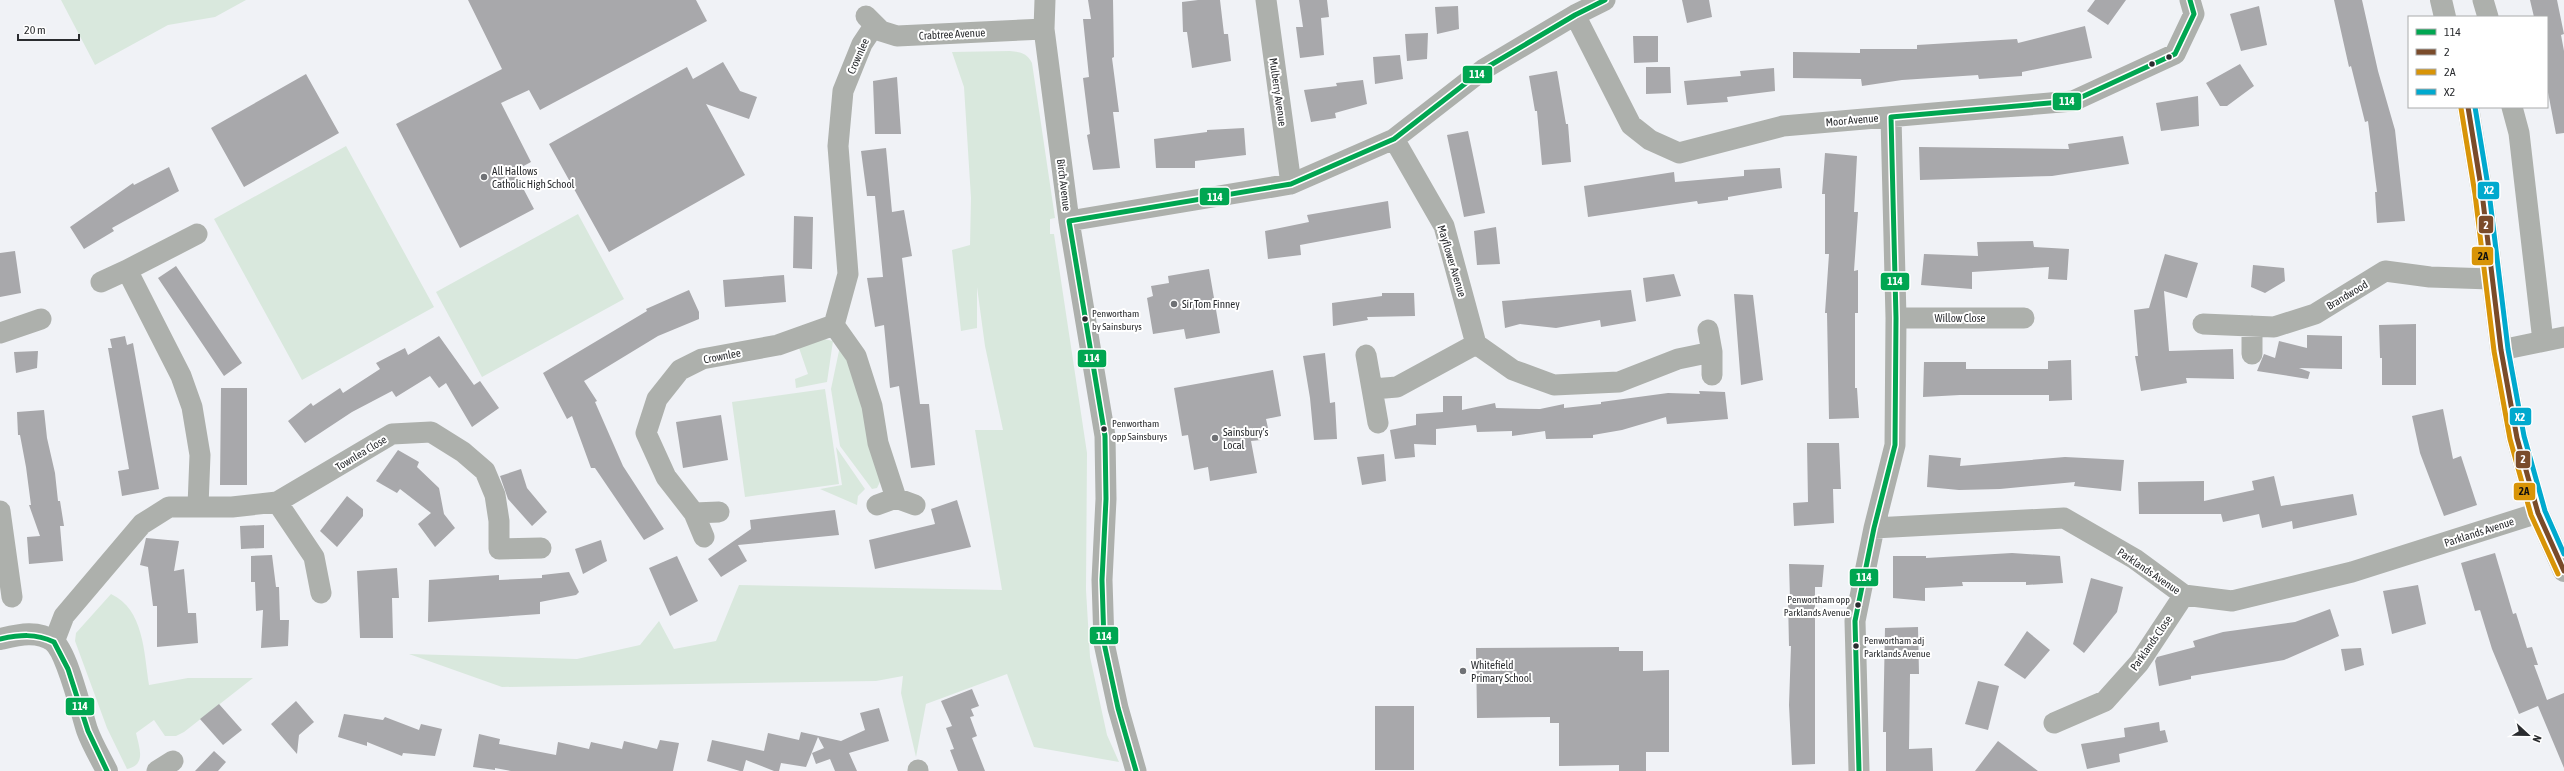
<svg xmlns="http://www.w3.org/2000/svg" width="2564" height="771" font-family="'Asap Condensed',sans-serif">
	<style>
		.green { fill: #d9e8dd }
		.building { fill: #a8a8ab }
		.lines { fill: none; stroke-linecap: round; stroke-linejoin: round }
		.minor { stroke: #adb0ac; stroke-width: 21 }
		.tertiary { stroke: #adb0ac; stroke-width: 22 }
		.bus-1-casing { stroke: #fff; stroke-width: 8 }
		.bus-2-casing { stroke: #fff; stroke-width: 8 }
		.bus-3-casing { stroke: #fff; stroke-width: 8 }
		.bus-4-casing { stroke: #fff; stroke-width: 8 }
		.bus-1 { stroke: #00a651; stroke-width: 5 }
		.bus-2 { stroke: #7a4b2a; stroke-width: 5 }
		.bus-3 { stroke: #d89407; stroke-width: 5 }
		.bus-4 { stroke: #00a9ce; stroke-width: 5 }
		.bus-dot { fill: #2a2c2f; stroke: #fff; stroke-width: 1.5 }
		.poi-dot { fill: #6f7175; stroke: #fff; stroke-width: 1.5 }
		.labels { text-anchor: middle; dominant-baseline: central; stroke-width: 4; stroke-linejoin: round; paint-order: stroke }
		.bus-label { font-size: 10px; fill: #2a2c2f; stroke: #fff; text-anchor: start }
		.street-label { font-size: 11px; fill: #2a2c2f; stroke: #fff }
		.poi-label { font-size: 11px; fill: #2a2c2f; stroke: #fff; text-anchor: start }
		.line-badge { stroke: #fff; stroke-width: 1.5 }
		.badge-label { font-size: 11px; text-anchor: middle; font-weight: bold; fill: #fff }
		.pale-badge-label { font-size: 11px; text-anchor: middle; font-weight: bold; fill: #111 }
	</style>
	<rect width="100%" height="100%" fill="#f0f2f6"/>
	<path class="green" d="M61,0H246L215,17L168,25L95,65Z
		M1010,51C1020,52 1027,53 1032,63L1055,218L1050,219V234H1054L1087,453L1086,590L1090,657L1107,735L1119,762L1034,747L1007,674L926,704L916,757L901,693L903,676L876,681L502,687L409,654L577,659L640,645L659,621L674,649L716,641L739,585L1002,590L975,430H1003L985,346L977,287V328L961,331L952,250L970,245L971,198L964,87L952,52Z
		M346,146L434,307L302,380L214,219Z
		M578,214L624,299L482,377L436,292Z
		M824,339L833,341L827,382L796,388L795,379L808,374L799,348Z
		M840,346L857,373L881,480L877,488L872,489L840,446L831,389Z
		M825,389L839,484L745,497L732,402Z
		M836,447L865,489L858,496L857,505L820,489L842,485Z
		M111,594C144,609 144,653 149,685L188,678H253L184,732L176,736H165L154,720L136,733C139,747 147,765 127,769L107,728L75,641L76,633Z"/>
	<path class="building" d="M468,0H696L707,21L540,110L529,90L501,103L531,162L514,171L534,209L460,248L396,124L502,69Z
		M1088,0H1113L1114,57L1112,58L1119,112H1113L1120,168L1093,170L1087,135L1090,134L1083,78L1089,77L1083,19H1091Z
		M1198,0H1220L1224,34H1228L1231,61L1192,68L1187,32H1183L1182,2Z
		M1299,0H1327L1329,17L1321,18L1324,55L1300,58L1296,27H1303Z
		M1682,0H1709L1712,17L1687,23Z
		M2095,0H2126L2108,25L2087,11Z
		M2334,0H2362L2378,71L2395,130L2405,221L2377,223L2375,192H2377L2368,121L2365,122L2351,66L2349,67Z
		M2530,0H2557L2564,34L2561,35L2564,51V133L2556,134L2547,87V17H2534Z
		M1458,6L1459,29L1437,34L1435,7Z
		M2259,6L2267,45L2241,51L2230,14Z
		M2085,26L2092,58L2022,72V76L1979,79L1978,75L1902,80L1862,86L1861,79L1793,78V52L1860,53V49H1917V45L2017,39L2018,43Z
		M1428,33L1427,59L1407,61L1405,34Z
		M1633,36H1658V62L1634,63Z
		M1400,55L1403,79L1375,84L1373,57Z
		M723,62L740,91L757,97L749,119L706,104L745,175L609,252L549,144L687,67L693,79Z
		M2240,64L2254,86L2227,106H2220L2206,83Z
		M1646,67H1670L1671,93L1646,94Z
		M1774,68L1775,91L1727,97L1728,102L1687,105L1684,81L1741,76L1740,71Z
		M1557,71L1566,124H1568L1571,162L1542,165L1537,111H1535L1529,76Z
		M306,74L339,133L244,187L211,128Z
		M897,77L901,134H875L873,81Z
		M1363,80L1367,104L1335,113L1336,118L1311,122L1304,90L1337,86L1336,83Z
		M2198,96L2199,126L2161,131L2156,103Z
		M1244,128L1246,155L1195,161V168H1156L1154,139L1207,132V130Z
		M1468,131L1485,213L1464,217L1447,135Z
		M2123,136L2129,164L2052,176L1920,180L1919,147L2069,149L2068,144Z
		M886,148L892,212L904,210L912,256L902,258L920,404H929L935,465L911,468L899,386L890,388L884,325L875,327L867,278L883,277L875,196H867L861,151Z
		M1825,153L1857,156L1854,212H1858L1854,271L1858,270V313H1855V388H1857L1859,418L1829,419L1827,313H1825L1829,254H1825V194H1822Z
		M169,167L179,191L112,228L114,231L84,249L70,227L133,183L134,185Z
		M1780,168L1782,188L1728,197V200L1698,204L1697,201L1588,217L1584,186L1674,172L1675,182L1744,176V170Z
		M1388,201L1391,228L1300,245L1301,255L1268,259L1265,231L1309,222L1307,215Z
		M794,216L813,217L812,269L793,268Z
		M1496,227L1500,264L1477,265L1474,231Z
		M2033,241L2034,247L2069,249L2067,280L2048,279L2049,267L1972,272V289L1921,285L1924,254L1978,256L1977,242Z
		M15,251L21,293L0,297V253Z
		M2165,254L2198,263L2187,298L2164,291L2169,351L2233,349L2234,379L2186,378L2187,383L2141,391L2135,356H2138L2134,310L2149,308Z
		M2253,265L2284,268L2285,281L2265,293L2251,287Z
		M176,266L242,363L224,376L158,278Z
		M1209,269L1220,333L1186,339L1184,329L1153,334L1147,298L1153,296L1151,286L1169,283L1168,276Z
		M1674,274L1681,296L1646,302L1643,278Z
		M784,275L786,302L725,307L723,280Z
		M689,290L699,312V319L658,336L584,381L597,401L595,402L623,466L664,529L644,540L595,468H591L572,416L567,419L543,373L647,311L646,309Z
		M1631,290L1636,321L1601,327L1600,320L1556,328L1520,324L1505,328L1502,301Z
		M1382,293H1414L1415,316L1367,317L1368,320L1333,326L1332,303L1382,296Z
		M1734,294L1753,295L1763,380L1741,385Z
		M2416,324V385H2382V358H2380L2379,325Z
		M2307,335L2342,336V369L2299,368L2310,372L2308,379L2257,371L2264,354L2275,358L2279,341L2307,348Z
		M125,336L127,345L133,343L159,489L122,496L118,471L129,469L108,348H112L110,339Z
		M439,336L474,385L480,381L499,408L472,427L446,383L439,388L430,376L396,397L392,391L352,412L305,443L288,421L311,403L313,406L340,388L343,393L380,369L376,363L405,348L408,355Z
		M38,351L37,368L16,373L14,352Z
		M1325,353L1330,403L1335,402L1337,439L1314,440L1310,398L1303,356Z
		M2071,360L2072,400L2049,401V395H1960L1923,397L1924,362H1966V369H2048V361Z
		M1273,370L1281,416L1266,419L1268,428L1259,430L1261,440L1251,441L1257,473L1210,481L1208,467L1194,470L1188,435L1182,436L1174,388Z
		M221,388H247V485H220Z
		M1699,391L1725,392L1728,419L1667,424L1666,417L1622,430L1593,435V438L1546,439L1545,431L1512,436V431L1477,432L1476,425L1436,429V445L1414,444L1415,457L1395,459L1390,430L1416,425V414L1443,412V396H1462V410L1495,403L1496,408L1540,409L1564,404V408L1601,404V402L1668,393L1700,394Z
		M2443,409L2453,459L2461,456L2477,505L2444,516L2420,453L2412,416Z
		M44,410L47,438L55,473L58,501H60L64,526H60L63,561L29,564L27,537L40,536L29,505H31L26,467L20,435H18L17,412Z
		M721,415L728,460L683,468L676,422Z
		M1807,443H1839L1841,489H1833L1834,523L1794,526L1793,503L1808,502Z
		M398,450L419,462L417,467L439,488L444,514L455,528L435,547L418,524L431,513L400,489L397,493L376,481Z
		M1384,454L1386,481L1362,485L1357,457Z
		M1929,455L1961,458L1960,466L2065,457L2124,460L2121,491L2074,486L2075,482L2000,489L1959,490L1927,487Z
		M521,469L527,488L547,512L532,526L508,499L500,476Z
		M2274,476L2281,506L2353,494L2357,515L2293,529L2292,521L2262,528L2259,514L2223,522L2221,514H2139L2138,482L2204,481V501L2254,490L2252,481Z
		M347,496L363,509V516L337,547L320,531Z
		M957,500L971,547L875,569L869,540L935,524L931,509Z
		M835,510L839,535L738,545L747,561L721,577L708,559L751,529L750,520Z
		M264,525V548L241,549L240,526Z
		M146,538L179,541L174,571L184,569L188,613H196L198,643L157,647V606H153L148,567L140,565Z
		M601,540L607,561L583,574L575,549Z
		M2012,553L2060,556L2063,583L2026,585V582H1962L1963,586L1925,588V601L1893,598V556H1926V558Z
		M2495,553L2513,614L2516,613L2527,648L2532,647L2538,665H2534L2547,700L2564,693V768L2538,706L2519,714L2492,649L2480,610L2475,611L2461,563Z
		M272,555L276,587H279L280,620H289L288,646L261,648L263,610L256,611L255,582H251V556Z
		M677,556L698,601L670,616L649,568Z
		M1789,564L1824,565L1822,587H1815V764L1792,765L1789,705L1791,646H1789L1788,599H1790Z
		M397,568L399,598H392L393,638H360L357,571Z
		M569,572L579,592L576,595L540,602V614L428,622L429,580L499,575V580L542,578V575Z
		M2091,578L2123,587L2117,612L2084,653L2073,644Z
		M2418,585L2426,624L2392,634L2383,591Z
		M2330,609L2339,636L2284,660L2191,676V679L2159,686L2155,661L2157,657L2195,647L2193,641L2223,632L2295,622Z
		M1918,627L1919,674H1910L1909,749L1932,748L1933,771H1886V732H1883L1885,628Z
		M2027,631L2050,650L2025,679L2004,665Z
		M1619,647V651H1643V671L1669,670V752H1646V771H1619V765L1559,766V723H1550V717L1477,718L1476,648Z
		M2361,648L2364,665L2345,671L2341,649Z
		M1978,681L1999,686L1988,730L1965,724Z
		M972,689L979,706L971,709L974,716L970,717L977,736L972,738L985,771H958L950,750L954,749L946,728L952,726L941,701Z
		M296,701L314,722L299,735L297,754L271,724Z
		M219,704L242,730L223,745L200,719Z
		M1375,706H1414V770H1375Z
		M879,708L889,741L849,753L857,771H835L830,759L816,764L812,753L824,748L818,737L806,767L781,763L779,771H774L746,760L743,771H740L707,761L712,740L764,751L768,733L799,740L801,732L841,741L865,730L860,713Z
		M344,714L383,720L385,717L419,730L421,724L442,729L435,756L403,753L402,756L367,742V746L338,737Z
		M2159,722L2160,731L2165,730L2168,742L2119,754L2120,762L2087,769L2081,744L2125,737L2124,728Z
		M479,734L500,739L499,744L556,755L558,742L589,749L591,742L622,749L624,741L657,749L660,740L679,743L673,771H511L495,768V770L473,767Z
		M1998,741L2038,771H1975Z
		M214,751L226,762L218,771H195Z"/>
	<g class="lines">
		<path class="minor" d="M1045,0L1044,29L1069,221L1105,436L1106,499L1102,580L1104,643L1118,708L1136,771
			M1266,0L1291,184
			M2483,0L2488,17
			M1575,15L1631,125L1650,140L1679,153L1783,126L2073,101L2175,54L2194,14L2190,0
			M866,16L881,31L897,36L1044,29
			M2512,107L2519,133L2543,341
			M1394,139L1444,226L1476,344L1513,370L1554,385L1619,382L1678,359L1712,352
			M1069,221L1291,184L1394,139L1484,69L1575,15L1605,0
			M197,234L127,270L181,376L192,407L200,455L198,506
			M101,282L127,270
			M1896,318H2024
			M2203,324L2274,327L2315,314L2385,271L2430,277L2491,279
			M834,325L856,356L872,406L878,443L896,498L877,505
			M1708,330L1712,352V375
			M0,333L41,319
			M2501,350L2564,337
			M2252,354V326
			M1366,355L1378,423
			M1373,389L1397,387L1476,344
			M896,498L915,505
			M277,502L314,557L321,593
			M0,511L12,597
			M719,512L694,513L666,477L646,433L657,399L680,370L702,359L778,345L834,325L848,274L838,146L843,91L862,44L874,26
			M694,513L704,537
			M1874,528L2064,518L2135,559L2184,595L2232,601L2352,572L2538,513
			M54,642L64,616L142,524L169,507H232L277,502L392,434L431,432L463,452L485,471L495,495L499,521V549L541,548
			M2054,723L2105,701L2139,663L2184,595
			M918,770V771
			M157,771L173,761
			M1859,771L1855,621L1874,528L1895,445L1896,318L1891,117"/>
		<path class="tertiary" d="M2441,0L2445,17
			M2468,107L2482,193L2501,350L2517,438L2538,513L2564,571
			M0,639C18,635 37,630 53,641C67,652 81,711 87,730C92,744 100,757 107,771"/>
		<defs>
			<path id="bus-1" d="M1891,117L2073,101L2175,54L2194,14L2190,0
				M1069,221L1291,184L1394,139L1484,69L1575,15L1605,0
				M1069,221L1105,436L1106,499L1102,580L1104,643L1118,708L1136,771
				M0,639C20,635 35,633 54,642
				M54,642L68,669L88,731L107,771
				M1859,771L1855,621L1874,528L1895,445L1896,318L1891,117"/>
			<path id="bus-2" d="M2468,107L2482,193L2501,350L2517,438L2538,513L2564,571"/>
			<path id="bus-3" d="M2461,108L2475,194L2494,351L2510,439L2531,515L2558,574"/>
			<path id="bus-4" d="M2475,107L2489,192L2508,349L2524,436L2545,511L2564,554"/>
		</defs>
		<use href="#bus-1" class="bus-1-casing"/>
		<use href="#bus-2" class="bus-2-casing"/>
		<use href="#bus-3" class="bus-3-casing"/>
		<use href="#bus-4" class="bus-4-casing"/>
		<use href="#bus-1" class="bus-1"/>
		<use href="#bus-2" class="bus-2"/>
		<use href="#bus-3" class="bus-3"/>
		<use href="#bus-4" class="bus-4"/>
	</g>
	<g class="bus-dot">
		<circle cx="2169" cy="57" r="3.5"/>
		<circle cx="2152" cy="64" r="3.5"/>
		<circle cx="1085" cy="319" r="3.5"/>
		<circle cx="1104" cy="429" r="3.5"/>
		<circle cx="1858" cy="605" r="3.5"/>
		<circle cx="1856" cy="646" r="3.5"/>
	</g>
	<g class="poi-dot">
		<circle cx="484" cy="177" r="4"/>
		<circle cx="1174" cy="304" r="4"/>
		<circle cx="1215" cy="438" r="4"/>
		<circle cx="1463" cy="671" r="4"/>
	</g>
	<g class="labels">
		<g class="bus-label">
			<text x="1092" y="313">Penwortham<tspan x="1092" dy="13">by Sainsburys</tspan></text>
			<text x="1112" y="423">Penwortham<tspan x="1112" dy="13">opp Sainsburys</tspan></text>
			<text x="1850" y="599" text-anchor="end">Penwortham opp<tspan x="1850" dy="13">Parklands Avenue</tspan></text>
			<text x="1864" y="640">Penwortham adj<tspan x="1864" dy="13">Parklands Avenue</tspan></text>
		</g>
		<g class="street-label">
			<text transform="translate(952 34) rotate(-3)">Crabtree Avenue</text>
			<text transform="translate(858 56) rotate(-66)">Crownlee</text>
			<text transform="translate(1278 92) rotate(82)">Mulberry Avenue</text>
			<text transform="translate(1852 120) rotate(-5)">Moor Avenue</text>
			<text transform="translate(1064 185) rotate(83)">Birch Avenue</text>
			<text transform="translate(1452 261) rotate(73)">Mayflower Avenue</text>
			<text transform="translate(2347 295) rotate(-31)">Brandwood</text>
			<text x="1960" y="318">Willow Close</text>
			<text transform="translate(722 356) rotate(-11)">Crownlee</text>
			<text transform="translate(361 453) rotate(-31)">Townlea Close</text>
			<text transform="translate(2479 532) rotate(-18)">Parklands Avenue</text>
			<text transform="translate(2149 571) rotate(34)">Parklands Avenue</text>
			<text transform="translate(2151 643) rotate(-55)">Parklands Close</text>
		</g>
		<g class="poi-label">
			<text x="492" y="171">All Hallows<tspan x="492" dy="13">Catholic High School</tspan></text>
			<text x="1182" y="304">Sir Tom Finney</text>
			<text x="1223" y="432">Sainsbury's<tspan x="1223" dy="13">Local</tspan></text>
			<text x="1471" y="665">Whitefield<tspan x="1471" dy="13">Primary School</tspan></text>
		</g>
	</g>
	<g class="line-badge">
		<rect x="1462" y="65" width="31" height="19" rx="4" fill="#00a651"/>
		<rect x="2052" y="92" width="30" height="19" rx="4" fill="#00a651"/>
		<rect x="2477" y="181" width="23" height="19" rx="4" fill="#00a9ce"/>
		<rect x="1199" y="187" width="31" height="19" rx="4" fill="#00a651"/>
		<rect x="2478" y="215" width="16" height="19" rx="4" fill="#7a4b2a"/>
		<rect x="2471" y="246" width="23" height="20" rx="4" fill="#d89407"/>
		<rect x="1880" y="272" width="30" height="19" rx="4" fill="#00a651"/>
		<rect x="1077" y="349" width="30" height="19" rx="4" fill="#00a651"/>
		<rect x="2509" y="407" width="23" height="19" rx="4" fill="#00a9ce"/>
		<rect x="2515" y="450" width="16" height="19" rx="4" fill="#7a4b2a"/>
		<rect x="2513" y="482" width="23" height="19" rx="4" fill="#d89407"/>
		<rect x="1849" y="568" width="30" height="19" rx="4" fill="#00a651"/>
		<rect x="1089" y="626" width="30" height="19" rx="4" fill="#00a651"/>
		<rect x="65" y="697" width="30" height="19" rx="4" fill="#00a651"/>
	</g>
	<g class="badge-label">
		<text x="1477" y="78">114</text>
		<text x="2067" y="105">114</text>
		<text x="2489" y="194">X2</text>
		<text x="1215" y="201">114</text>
		<text x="2486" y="229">2</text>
		<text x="1895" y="285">114</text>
		<text x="1092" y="362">114</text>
		<text x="2520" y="421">X2</text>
		<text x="2523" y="463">2</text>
		<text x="1864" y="581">114</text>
		<text x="1104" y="640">114</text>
		<text x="80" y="710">114</text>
	</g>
	<g class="pale-badge-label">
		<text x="2483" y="260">2A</text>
		<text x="2524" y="495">2A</text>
	</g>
	<rect x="2408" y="16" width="140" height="92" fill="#ffffff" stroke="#aaabac"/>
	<rect x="2416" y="29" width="20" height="6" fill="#00a651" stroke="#aaabac"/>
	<text x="2444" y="36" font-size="12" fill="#2a2c2f">114</text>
	<rect x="2416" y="49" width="20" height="6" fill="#7a4b2a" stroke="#aaabac"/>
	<text x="2444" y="56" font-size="12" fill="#2a2c2f">2</text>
	<rect x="2416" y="69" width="20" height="6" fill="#d89407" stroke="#aaabac"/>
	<text x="2444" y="76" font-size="12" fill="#2a2c2f">2A</text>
	<rect x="2416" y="89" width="20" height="6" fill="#00a9ce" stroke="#aaabac"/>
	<text x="2444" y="96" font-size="12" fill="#2a2c2f">X2</text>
	<g transform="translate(2528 735) rotate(112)" stroke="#ffffff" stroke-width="3" paint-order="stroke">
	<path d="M0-3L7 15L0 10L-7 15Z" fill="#2a2c2f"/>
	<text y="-6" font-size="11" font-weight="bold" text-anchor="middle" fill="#2a2c2f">N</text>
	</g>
	<path d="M18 34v6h61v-6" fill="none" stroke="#2a2c2f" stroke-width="2"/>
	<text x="24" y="34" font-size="12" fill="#2a2c2f" stroke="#ffffff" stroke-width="3" paint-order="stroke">20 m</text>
</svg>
